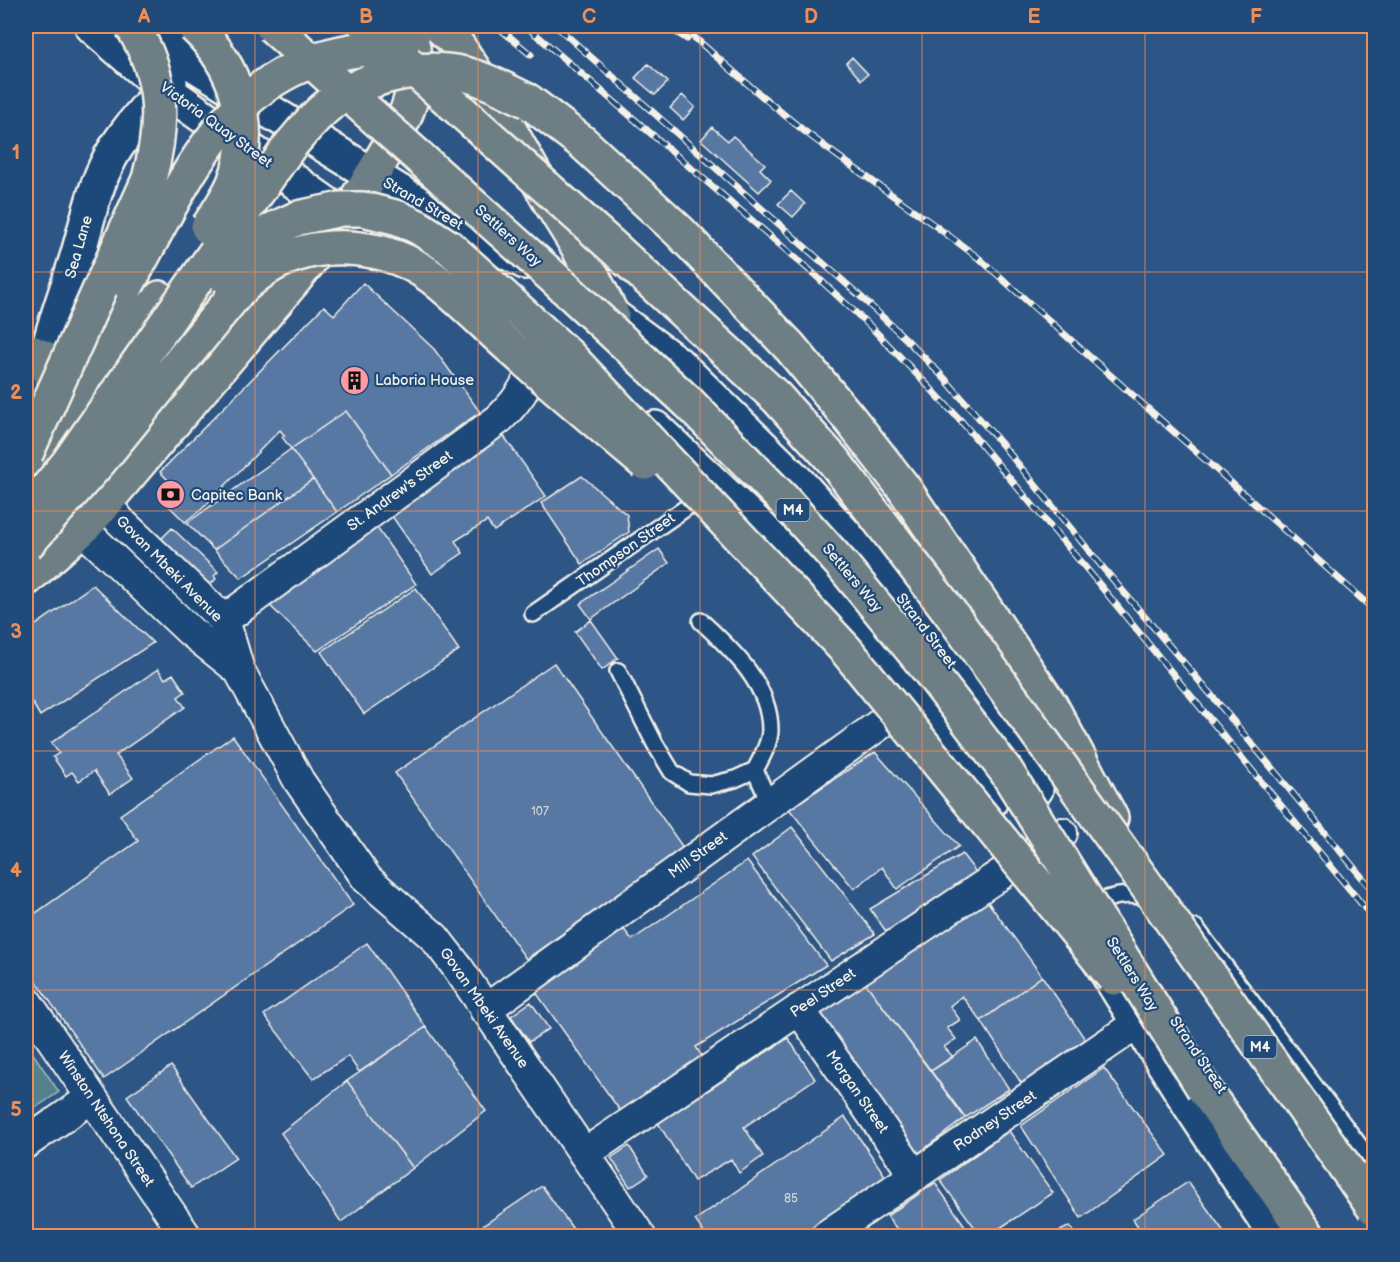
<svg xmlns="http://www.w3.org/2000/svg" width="1400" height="1262" font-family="'Balsamiq Sans',sans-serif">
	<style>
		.green { fill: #53828c; stroke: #a4baba; stroke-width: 1.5 }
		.building { fill: #5878a4; stroke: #f4f1e8; stroke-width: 1.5 }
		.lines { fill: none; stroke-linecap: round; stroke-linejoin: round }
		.lane-casing { stroke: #f4f1e8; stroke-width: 20 }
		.street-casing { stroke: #f4f1e8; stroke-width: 34 }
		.secondary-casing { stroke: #f4f1e8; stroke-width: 38 }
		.primary-casing { stroke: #f4f1e8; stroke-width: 38 }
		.highway-casing { stroke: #f4f1e8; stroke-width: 38 }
		.lane { stroke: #1f4a7a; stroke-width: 15 }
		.street { stroke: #1f4a7a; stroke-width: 30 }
		.secondary { stroke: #1f4a7a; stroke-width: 33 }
		.primary { stroke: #6d7e84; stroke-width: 33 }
		.highway { stroke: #6d7e84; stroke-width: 33 }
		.rail-casing { stroke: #f4f1e8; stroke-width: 7 }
		.rail { stroke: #1f4a7a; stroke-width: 4.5; stroke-dasharray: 14; stroke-linecap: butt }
		.highway-bridge-casing { stroke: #f4f1e8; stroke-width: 38; stroke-linecap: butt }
		.highway-bridge { stroke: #6d7e84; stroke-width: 33 }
		.grid { fill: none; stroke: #ec8e59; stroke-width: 1.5; stroke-opacity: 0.55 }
		.labels { text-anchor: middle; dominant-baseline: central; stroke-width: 4.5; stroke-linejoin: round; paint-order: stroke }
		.number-label { font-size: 12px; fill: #cdd3d7 }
		.shield { fill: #1f4a7a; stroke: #b4bfc7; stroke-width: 1.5 }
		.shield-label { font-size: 14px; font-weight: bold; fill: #f4f1e8 }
		.street-label { font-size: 15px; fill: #f4f1e8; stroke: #1f4a7a }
		.poi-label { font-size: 15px; fill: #f4f1e8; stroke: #1f4a7a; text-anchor: start }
		.neatline { fill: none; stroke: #ec8e59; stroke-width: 2 }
		.grid-label { font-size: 20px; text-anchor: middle; font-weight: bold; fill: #ec8e59 }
	</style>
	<rect width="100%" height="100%" fill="#2d5585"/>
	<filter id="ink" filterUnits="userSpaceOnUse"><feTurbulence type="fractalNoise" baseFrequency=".0167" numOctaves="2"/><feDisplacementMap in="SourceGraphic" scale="12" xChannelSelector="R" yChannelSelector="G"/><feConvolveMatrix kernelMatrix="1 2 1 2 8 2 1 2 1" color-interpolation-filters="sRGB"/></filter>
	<g filter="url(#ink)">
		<path class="green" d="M26,1043L59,1092L26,1114Z"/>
		<path class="building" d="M852,57L868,74L861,80L846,63Z
			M648,64L668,82L655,95L635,78Z
			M682,95L695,107L683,120L670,108Z
			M712,127L728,141L733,136L765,164L760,169L771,180L759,192L701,140Z
			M791,191L805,204L793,217L778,204Z
			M363,283L434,349L480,412L391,474L346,411L291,449L282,437L285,436L280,430L202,509L185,522L161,498L174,486L160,472L324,306L334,315Z
			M346,411L391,474L337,512L291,449Z
			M501,432L546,496L494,531L487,521L455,541L463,553L432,574L387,509Z
			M291,449L313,479L214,550L187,523Z
			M582,476L627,515L629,532L582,564L541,503Z
			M313,479L337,512L241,578L214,550Z
			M373,522L416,584L317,651L262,598Z
			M172,528L218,572L214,576L216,579L208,587L160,540Z
			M659,549L669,563L591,619L580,604Z
			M93,585L153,643L40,716L26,692V632Z
			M416,588L459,650L364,714L321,652Z
			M591,620L618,658L602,670L575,632Z
			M554,663L684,849L526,959L395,773Z
			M158,669L165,679L173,674L185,692L178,697L185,707L116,755L133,778L110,794L94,771L79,781L72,772L66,776L53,757L59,753L51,743Z
			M233,736L353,905L104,1079L26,967V920L138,841L120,815Z
			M875,752L959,846L897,889L882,867L854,889L789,809Z
			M792,827L875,934L831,961L752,857Z
			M962,854L979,876L890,937L870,909Z
			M747,861L826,965L696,1047L705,1061L621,1112L535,991L623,928L632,940Z
			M985,898L1042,976L981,1021L962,996L950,1006L960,1020L947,1028L956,1039L944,1047L953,1057L931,1071L864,981Z
			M367,943L426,1027L359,1072L348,1056L313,1079L264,1015Z
			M1042,976L1089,1045L1025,1089L981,1021Z
			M864,981L965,1118L912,1158L812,1012Z
			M531,1002L549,1029L529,1042L511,1016Z
			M426,1027L486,1111L413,1168L347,1081Z
			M788,1038L815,1079L744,1127L763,1156L739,1173L731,1159L694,1181L658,1123Z
			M977,1040L1009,1089L965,1118L931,1071Z
			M171,1066L236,1158L191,1188L127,1096Z
			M1104,1068L1168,1155L1081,1218L1021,1126Z
			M347,1081L413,1168L341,1222L281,1133Z
			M845,1117L886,1177L799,1236H706L695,1220Z
			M1009,1131L1053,1193L988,1236H981L940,1180Z
			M629,1146L648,1175L630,1187L611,1158Z
			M1188,1182L1227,1236H1144L1133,1219Z
			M935,1183L972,1236H902L887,1216Z
			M542,1186L578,1236H484L478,1229Z
			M1070,1226L1077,1236H1050Z"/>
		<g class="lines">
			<defs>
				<path id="lane" d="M533,614L703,496
					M701,621C732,650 770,684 770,730C770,743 761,759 755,770L769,802
					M618,671L655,744L672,772L689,783L711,785L735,779L755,770
					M1087,909C1107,896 1126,892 1150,898
					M1196,928L1374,1165"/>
				<path id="street" d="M105,503L120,521L224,620L239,670L299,781L367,879L434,937L458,968L640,1236
					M82,529L190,631L239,670
					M224,620L499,419C521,398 535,376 536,346
					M26,1001L186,1236
					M799,1009L915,1176
					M485,1010L912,701
					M26,1143L91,1098
					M584,1154L1062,833
					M826,1236L1157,1010"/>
				<path id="secondary" d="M92,26L163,88L345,217L419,257
					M145,26L192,63L424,207L525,262
					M605,310L677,363L798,482L889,583L962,680L1036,789
					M41,385C47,341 64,300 77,257C87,224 93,189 110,158C124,132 145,111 163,88L170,82
					M655,428L790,555L856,630L990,802
					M1096,955L1191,1107L1276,1236"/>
				<path id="primary" d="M26,350L45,358L61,409
					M26,579L82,529L105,503L295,279L345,217L372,175"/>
				<path id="highway" d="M439,26L454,40L489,93L550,202L578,247L612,315
					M528,101L582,142L679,231L790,347L849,418L903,487L1051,706L1111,818
					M372,175C404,122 427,90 408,26
					M158,359L223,275
					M90,364L128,283
					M31,458L72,403L160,298
					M80,462L82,529
					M1204,1089L1308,1236"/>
			</defs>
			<use href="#lane" class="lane-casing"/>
			<use href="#street" class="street-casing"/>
			<use href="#secondary" class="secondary-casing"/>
			<use href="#primary" class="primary-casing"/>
			<use href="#highway" class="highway-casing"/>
			<use href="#lane" class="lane"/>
			<use href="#street" class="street"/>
			<use href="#secondary" class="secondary"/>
			<use href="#primary" class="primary"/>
			<use href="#highway" class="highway"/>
			<defs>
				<path id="rail" d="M497,26L531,55
					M526,26L814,274L871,327L933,391L962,422L1090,573L1374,919
					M556,26L860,296L905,338L946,380L1004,447L1104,569L1224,710L1374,892
					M667,26L687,39
					M681,26C722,61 761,97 803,130C861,175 923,215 981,260L1374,610"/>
			</defs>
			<use href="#rail" class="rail-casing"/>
			<use href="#rail" class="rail"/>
			<defs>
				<path id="highway-bridge" d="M194,26C237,66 256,127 234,183C227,199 217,213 208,227
					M272,26L552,276L690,404L782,498L843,566L927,668L1006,771L1204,1089
					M366,26L614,248L776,397L833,460L952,615L1147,886L1374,1208
					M223,275L254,241L274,229L298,218L341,209H363L399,218L418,227L449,247L569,356L846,650L1114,978
					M128,283C198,158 236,47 402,47
					M26,454L149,179C164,123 164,76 132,26
					M31,508L68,463L289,147C302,132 314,116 330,104C367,75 420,64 465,74C487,80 508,91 528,101
					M26,545L99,462L238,291C249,281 261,271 274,264C323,238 389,244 433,278C460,299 485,325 511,348C555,387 600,425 645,463"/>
			</defs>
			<use href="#highway-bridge" class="highway-bridge-casing"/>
			<use href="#highway-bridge" class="highway-bridge"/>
		</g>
	</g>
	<path class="grid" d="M255,26V1236M478,26V1236M700,26V1236M922,26V1236M1145,26V1236M26,272H1374M26,511H1374M26,751H1374M26,990H1374"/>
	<defs>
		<symbol id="building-disc" viewBox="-11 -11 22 22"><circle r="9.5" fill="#ff9aa2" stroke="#1f4a7a"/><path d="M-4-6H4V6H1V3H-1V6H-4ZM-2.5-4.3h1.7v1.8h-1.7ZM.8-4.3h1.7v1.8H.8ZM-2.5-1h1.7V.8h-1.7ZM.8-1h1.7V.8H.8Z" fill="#111"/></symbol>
		<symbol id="bank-disc" viewBox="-11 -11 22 22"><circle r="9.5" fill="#ff9aa2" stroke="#1f4a7a"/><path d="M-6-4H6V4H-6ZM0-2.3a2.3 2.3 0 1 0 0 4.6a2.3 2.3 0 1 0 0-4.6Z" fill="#111"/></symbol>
	</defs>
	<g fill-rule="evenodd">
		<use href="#building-disc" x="338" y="364" width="33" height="33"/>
		<use href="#bank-disc" x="154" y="478" width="33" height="33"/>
	</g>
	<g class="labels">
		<g class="number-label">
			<text x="540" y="811">107</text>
			<text x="791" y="1198">85</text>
		</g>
		<g class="shield">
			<rect x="776.5" y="499" width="33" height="22" rx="4.5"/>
			<rect x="1243.5" y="1036" width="33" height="22" rx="4.5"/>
		</g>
		<g class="shield-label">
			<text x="793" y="510">M4</text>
			<text x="1260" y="1047">M4</text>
		</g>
		<g class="street-label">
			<text transform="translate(216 125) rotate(36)">Victoria Quay Street</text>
			<text transform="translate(423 204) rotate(30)">Strand Street</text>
			<text transform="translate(508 236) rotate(42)">Settlers Way</text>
			<text transform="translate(79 247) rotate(-74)">Sea Lane</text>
			<text transform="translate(400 491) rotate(-36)">St. Andrew's Street</text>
			<text transform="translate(626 550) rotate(-35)">Thompson Street</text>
			<text transform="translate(169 569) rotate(45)">Govan Mbeki Avenue</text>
			<text transform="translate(852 578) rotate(50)">Settlers Way</text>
			<text transform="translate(926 631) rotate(53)">Strand Street</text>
			<text transform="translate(698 855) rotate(-36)">Mill Street</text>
			<text transform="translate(1132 974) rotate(58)">Settlers Way</text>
			<text transform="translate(823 993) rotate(-34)">Peel Street</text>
			<text transform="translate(484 1008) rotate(55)">Govan Mbeki Avenue</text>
			<text transform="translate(1198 1055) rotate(56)">Strand Street</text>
			<text transform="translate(857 1092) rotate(55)">Morgan Street</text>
			<text transform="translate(106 1119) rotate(56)">Winston Ntshona Street</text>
			<text transform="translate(995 1121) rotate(-34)">Rodney Street</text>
		</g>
		<g class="poi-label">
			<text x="375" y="380">Laboria House</text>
			<text x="191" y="495">Capitec Bank</text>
		</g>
	</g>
	<rect width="1400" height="1262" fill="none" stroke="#1f4a7a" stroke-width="66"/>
	<rect x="33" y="33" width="1334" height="1196" class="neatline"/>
	<g class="grid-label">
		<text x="144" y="23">A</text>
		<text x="366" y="23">B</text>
		<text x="589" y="23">C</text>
		<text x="811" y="23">D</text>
		<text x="1034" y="23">E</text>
		<text x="1256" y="23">F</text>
		<text x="16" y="159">1</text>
		<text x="16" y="399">2</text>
		<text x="16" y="638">3</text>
		<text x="16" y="877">4</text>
		<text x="16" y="1116">5</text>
	</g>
</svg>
